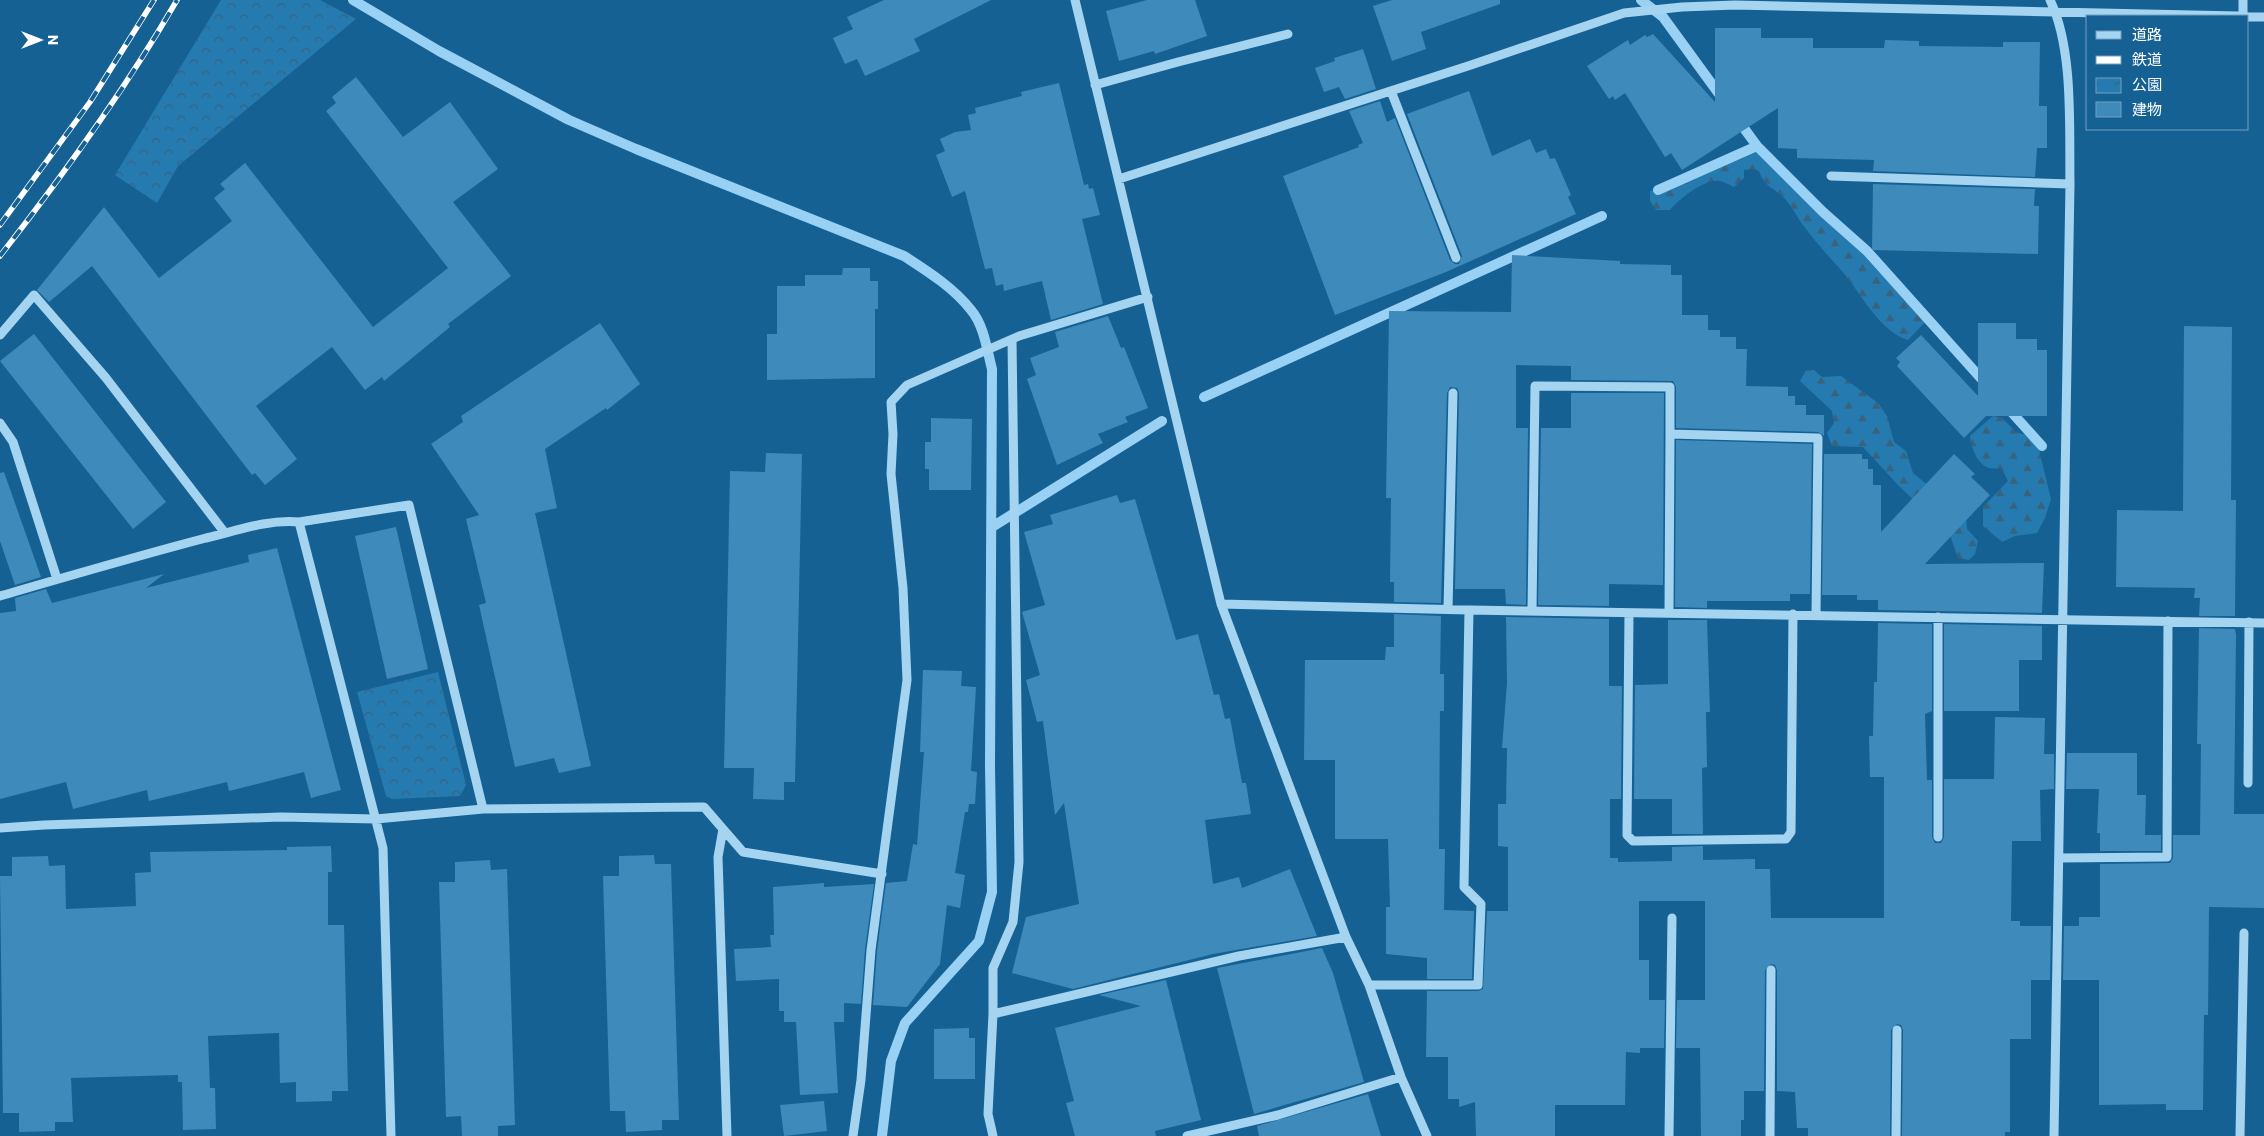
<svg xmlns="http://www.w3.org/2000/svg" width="2264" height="1136" font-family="Commissioner,'Noto Sans JP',sans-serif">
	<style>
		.forest { fill: url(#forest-firs) }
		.park { fill: url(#park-crowns) }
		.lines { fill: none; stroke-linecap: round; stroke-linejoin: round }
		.stream { stroke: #98d1f4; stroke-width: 10 }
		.building { fill: #3e8abb }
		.minor { stroke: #a5d4f1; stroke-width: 9 }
		.rail-casing { stroke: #fff; stroke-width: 5.5 }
		.rail { stroke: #166194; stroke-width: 4; stroke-dasharray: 11; stroke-linecap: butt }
	</style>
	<defs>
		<pattern id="forest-firs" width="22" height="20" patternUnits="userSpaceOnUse" patternTransform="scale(1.25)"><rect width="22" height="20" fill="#257ab0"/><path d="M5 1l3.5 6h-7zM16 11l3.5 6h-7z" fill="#38637e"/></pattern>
		<pattern id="park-crowns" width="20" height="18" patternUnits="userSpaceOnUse" patternTransform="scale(1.25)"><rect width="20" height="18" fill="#257ab0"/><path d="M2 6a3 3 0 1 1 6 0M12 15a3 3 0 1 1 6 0" fill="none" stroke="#38637e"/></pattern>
	</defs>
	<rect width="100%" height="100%" fill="#166194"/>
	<path class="forest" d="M1755,150L1781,167L1857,236L1923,311L1927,320L1908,340C1880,332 1860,292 1842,271C1828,256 1815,241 1802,224C1796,215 1790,203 1782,196C1771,186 1765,187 1759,171L1753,169L1744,170V178L1734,187C1730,185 1724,182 1720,181C1705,178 1679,199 1670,210H1656L1650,201V191L1663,189L1725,159Z
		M1806,370H1814L1822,377L1841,376L1878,403L1887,416L1894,442L1906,451L1913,473L1966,517L1967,529L1978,541L1975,554L1969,560L1958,558L1950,535L1897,484L1863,447L1832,446L1827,433L1834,423L1832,411L1800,381Z
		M1993,416L2002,418L2016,432L2027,435L2039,450L2051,499L2045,518L2037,533L2015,536L2002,542L1983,526V507L2008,481L2002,469C1998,468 1992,469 1989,468C1977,464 1971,447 1970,436Z"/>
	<path class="park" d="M221,0H320L356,19L178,166L157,203L115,175Z
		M438,672L466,785L460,796L392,799L386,796L357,692Z"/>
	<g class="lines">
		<path class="stream" d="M353,0L439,51L569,120L636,149L904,256C927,271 953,287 971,310C984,325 987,350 992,369L990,766L992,892L979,941L905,1023L891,1061L882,1136
			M1641,0L1663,17L1722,98
			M1738,120L1757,146L1823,212L1867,251L1986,384
			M1658,190L1757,146
			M1204,397L1602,216
			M2006,406L2042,446
			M992,527L1162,421"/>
	</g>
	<path class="building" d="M884,0H991L914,39L920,51L865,76L857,59L845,64L833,38L853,29L847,17Z
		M1147,0H1195L1207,36L1155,54L1154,51L1119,61L1106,11Z
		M1392,0H1500V4L1421,32L1426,49L1392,61L1373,6Z
		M1715,28H1761V38H1813V48H1884L1885,40L1919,41V46L2003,47V42H2040L2039,106H2047V148H2037L2035,177L1873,171L1874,160L1797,158V149L1778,148V108L1682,170L1671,153L1665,157L1625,93L1615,100L1613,96L1609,99L1587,66L1628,40L1630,45L1645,35L1647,37L1653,34L1715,102Z
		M1363,49L1376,89L1345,99L1339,87L1324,92L1315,68L1335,61L1334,58Z
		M356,77L403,137L450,102L498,169L453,202L511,276L448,324L450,327L384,381L382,377L365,390L332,347L256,406L297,459L265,485L255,473L252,475L92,266L49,302L37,290L104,207L159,278L232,221L214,198L225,189L220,184L245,163L373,327L448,268L326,111L336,103L332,97Z
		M1059,83L1084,185L1088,184L1089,189L1093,188L1100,215L1082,219L1103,304L1051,320L1042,281L1004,291L1003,284L996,286L992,268L985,269L965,191L952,197L936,155L945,151L940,139L955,132L971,130L968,115L976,113L975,108L1022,96L1021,92Z
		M1469,91L1492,156L1530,139L1536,153L1546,149L1550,159L1555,158L1571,195L1568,197L1576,214L1446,272L1335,315L1283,176L1359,147L1358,145L1363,143L1349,111L1380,101L1387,122L1395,118L1450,260L1455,264H1459L1462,256L1407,114Z
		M1873,184L2035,189L2034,206H2039L2038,254L1872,250Z
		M1512,255L1620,261V264L1671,265V275H1682V315H1708V330H1720V337H1736V349H1747L1746,386L1788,387V396H1795V405H1806V415H1824V436L1818,432L1676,428V387L1673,381L1571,380V366L1516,365V428H1528L1526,605L1506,604L1505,589H1455L1459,393L1457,388L1450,387L1447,393L1441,603L1394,602V582H1390L1391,498H1386L1389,311L1511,312Z
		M843,268H870V281H878V309H875V378L767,380V334H777V286H805V275H842Z
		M1108,316L1121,348L1124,347L1148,408L1125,417L1128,422L1098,434L1103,443L1057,465L1027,379L1036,375L1030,358L1059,347L1055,332Z
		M600,323L640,384L607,410L606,408L545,449L557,508L535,513L591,766L559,773L554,758L515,767L479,605L486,603L466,519L479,515L431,444L463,422L461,416Z
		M1978,323H2016V339H2037V350H2047V416H1986L1964,438L1897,366L1900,362L1896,358L1921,335L1978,396Z
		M2184,326L2232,327L2231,500H2236L2235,616H2199L2200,598H2194L2195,588L2116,587L2117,510L2183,511Z
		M34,334L166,502L133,529L0,361Z
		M1571,393H1664L1663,585L1609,584V606L1538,605L1541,428H1571Z
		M931,418L972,419L971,490H929V469H925V442H931Z
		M1676,440L1812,444L1810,594H1790V601H1707V608L1675,607Z
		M766,453L802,454L795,782H784V800L753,799L754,768H724L730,471L765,472Z
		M1824,454H1862V459H1868V469H1873V485H1881V532L1954,454L1975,474L1971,477L1990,495L1925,564L2044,563L2042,613L1878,610V600H1857V595H1822Z
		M4,472L41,577L15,585L0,541V473Z
		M1117,495L1120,503L1135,499L1176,640L1198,634L1214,695L1219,694L1225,719L1230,718L1242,783H1246L1251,814L1205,820L1213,884L1239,877L1242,888L1290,869L1317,936L1213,954L1073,989L1012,973L1026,917L1079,904L1064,803L1055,815L1043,721L1037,722L1026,680L1040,675L1022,612L1045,605L1024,532L1053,524L1050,515Z
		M396,527L428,669L387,679L355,536Z
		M277,548L341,790L311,798L304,772L229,791L227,782L149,801L147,790L73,809L66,782L0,799V613L16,611L15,598L46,589L52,603L164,574L146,588L249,562L248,555Z
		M1394,614L1441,616L1440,674H1444V711H1440L1439,849H1445L1444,910L1474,911L1472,979H1427V958L1386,954V907H1390L1388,839H1335V760H1304L1305,660H1385L1386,647H1394Z
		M1506,617L1609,619V686H1622L1621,799H1610V858H1618V862L1672,861V847L1703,846V860L1755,859V869H1770L1771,918H1884V777H1870L1869,736H1873L1874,682H1877L1878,623L1932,624V711L1925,714L1927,780H1932V837L1935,843H1941L1944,837V779H1994L1995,717L2045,718L2044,754H2054V789L2040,790L2041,841H2012L2011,921H2020V926H2051L2050,980H2031V1039H2010V1132H2005V1136H1902L1903,1030L1901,1025L1897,1024L1891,1030L1890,1136H1808V1128H1797L1795,1092L1777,1091V970L1775,965L1771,964L1765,970L1764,1091H1744V1120H1741V1136H1701L1700,1048H1676L1677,1000H1705V901H1639V960H1649V1000H1665L1664,1048H1640V1053L1626,1052L1625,1105H1555V1136H1476L1475,1102L1459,1107V1099H1448V1057H1426L1427,991H1478L1483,989L1487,911H1508V847L1498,846V804H1506L1507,748H1502L1507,683Z
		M1668,620H1707L1710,712H1706L1707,767L1702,768L1703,834H1672V799H1634L1635,685L1668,684Z
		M1944,624L2042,626V660H2019V711H1944Z
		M2199,628L2235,629L2236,635L2234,814H2264V908L2209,907L2208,1015H2204L2203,1110H2166V1104L2099,1105V980H2063L2064,926H2079V917H2100V864L2170,863L2173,858V835H2200L2201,744H2197Z
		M923,670L962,671L961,686L976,687L971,771L977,772L975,804H969L968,812H965L955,873L965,875L960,908L947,905L940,964L907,1007L873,1005L877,951L886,883L907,881L913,844L917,845L924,752H920Z
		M2067,753H2137V795H2146L2145,835H2161V851H2100V833H2097L2099,789H2066Z
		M331,846L332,872H328V925H344L348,1091H332V1101L296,1102V1082L280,1083L279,1033L208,1036L210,1088H215L216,1129L183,1130L182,1082H178V1075L71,1078L73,1122H55V1131L19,1132V1113H3L0,876H12V857L48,856L49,866L65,865L66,909L136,906L135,873L151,872L150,852L287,850V847Z
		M654,855L655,864H671L679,1120H662V1130L626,1132L625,1111H610L603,876H619V856Z
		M490,860L491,870L507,869L515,1125L498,1126V1136H462L461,1116L446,1117L439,882H455V862Z
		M824,883V887L874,884L865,949L861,1004L844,1003V1022H834L838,1093L800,1095L796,1022H784V1011H779V979L736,981L734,949L771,947L770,935H774L773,887Z
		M1322,948L1333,973L1364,1082L1254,1114L1217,968Z
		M1166,980L1201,1120L1155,1131L1156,1136H1075L1066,1103L1074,1101L1055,1028L1141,1006L1099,995Z
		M969,1028V1038H975V1079H934V1029Z
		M1368,1094L1381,1136H1259L1257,1126Z
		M824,1101L827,1131L784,1136L780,1105Z"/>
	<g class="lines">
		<path class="minor" d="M1075,0L1221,604L1346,937L1369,985L1401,1077L1427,1136
			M2050,0C2074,49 2069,129 2070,184L2054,1136
			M2243,0V16
			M2248,17H2264
			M1095,85L1178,62L1288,34
			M1391,91L1456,258
			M1831,176L2070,184
			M1119,179L1471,65L1624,13L1682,7L1735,5L2238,16
			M0,335L34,295L106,378L225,533
			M0,423L13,442L57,579
			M299,522L409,505L483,809
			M0,596C69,576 137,556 206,538C236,531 268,519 299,522L383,848L391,1136
			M1221,604L1469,610L2264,623
			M1448,609L1453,393
			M1532,611L1535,386L1670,387V434L1818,438L1816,615
			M1629,613L1627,835L1633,841L1786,839L1791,832L1793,614
			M1669,613L1670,434
			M2248,783L2249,622
			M0,828L44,825L281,817L376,819L483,809L704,807L723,829L718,857L727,1136
			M723,829L743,852L882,874
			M1938,837V617
			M2059,858L2167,857L2168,621
			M1369,985H1478L1481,904L1464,887L1469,610
			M993,1014V968L1013,922L1019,862L1012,340
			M853,1136L861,1080L871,950L907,680L903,588L891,474L893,434L891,402L907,385L1019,336L1148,297
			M993,1136L988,1114L993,1014L1239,956L1346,937
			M1187,1136L1278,1115L1401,1077
			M1669,1136L1672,918
			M1770,1136L1771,970
			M1896,1136L1897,1030
			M2240,1136L2244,933"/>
		<defs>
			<path id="rail" d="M0,225L90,102L154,0
				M0,256C64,174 125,90 177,0"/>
		</defs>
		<use href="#rail" class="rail-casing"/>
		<use href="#rail" class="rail"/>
	</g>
	<rect x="2086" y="15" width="162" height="115" fill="#166194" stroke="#73a0bf"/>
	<rect x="2096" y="31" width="25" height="8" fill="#a5d4f1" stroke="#73a0bf"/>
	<text x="2132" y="40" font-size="15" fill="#ffffff">道路</text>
	<rect x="2096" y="56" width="25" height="8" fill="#ffffff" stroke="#73a0bf"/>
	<text x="2132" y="65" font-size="15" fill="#ffffff">鉄道</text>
	<rect x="2096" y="78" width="25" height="15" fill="url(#park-crowns)" stroke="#73a0bf"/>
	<text x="2132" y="90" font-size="15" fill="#ffffff">公園</text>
	<rect x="2096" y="102" width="25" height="15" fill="#3e8abb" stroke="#73a0bf"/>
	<text x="2132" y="115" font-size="15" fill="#ffffff">建物</text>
	<g transform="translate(40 40) rotate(90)" stroke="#166194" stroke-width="4" paint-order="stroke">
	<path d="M0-4L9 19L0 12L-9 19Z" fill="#ffffff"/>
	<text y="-8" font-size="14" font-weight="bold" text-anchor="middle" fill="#ffffff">N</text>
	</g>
</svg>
